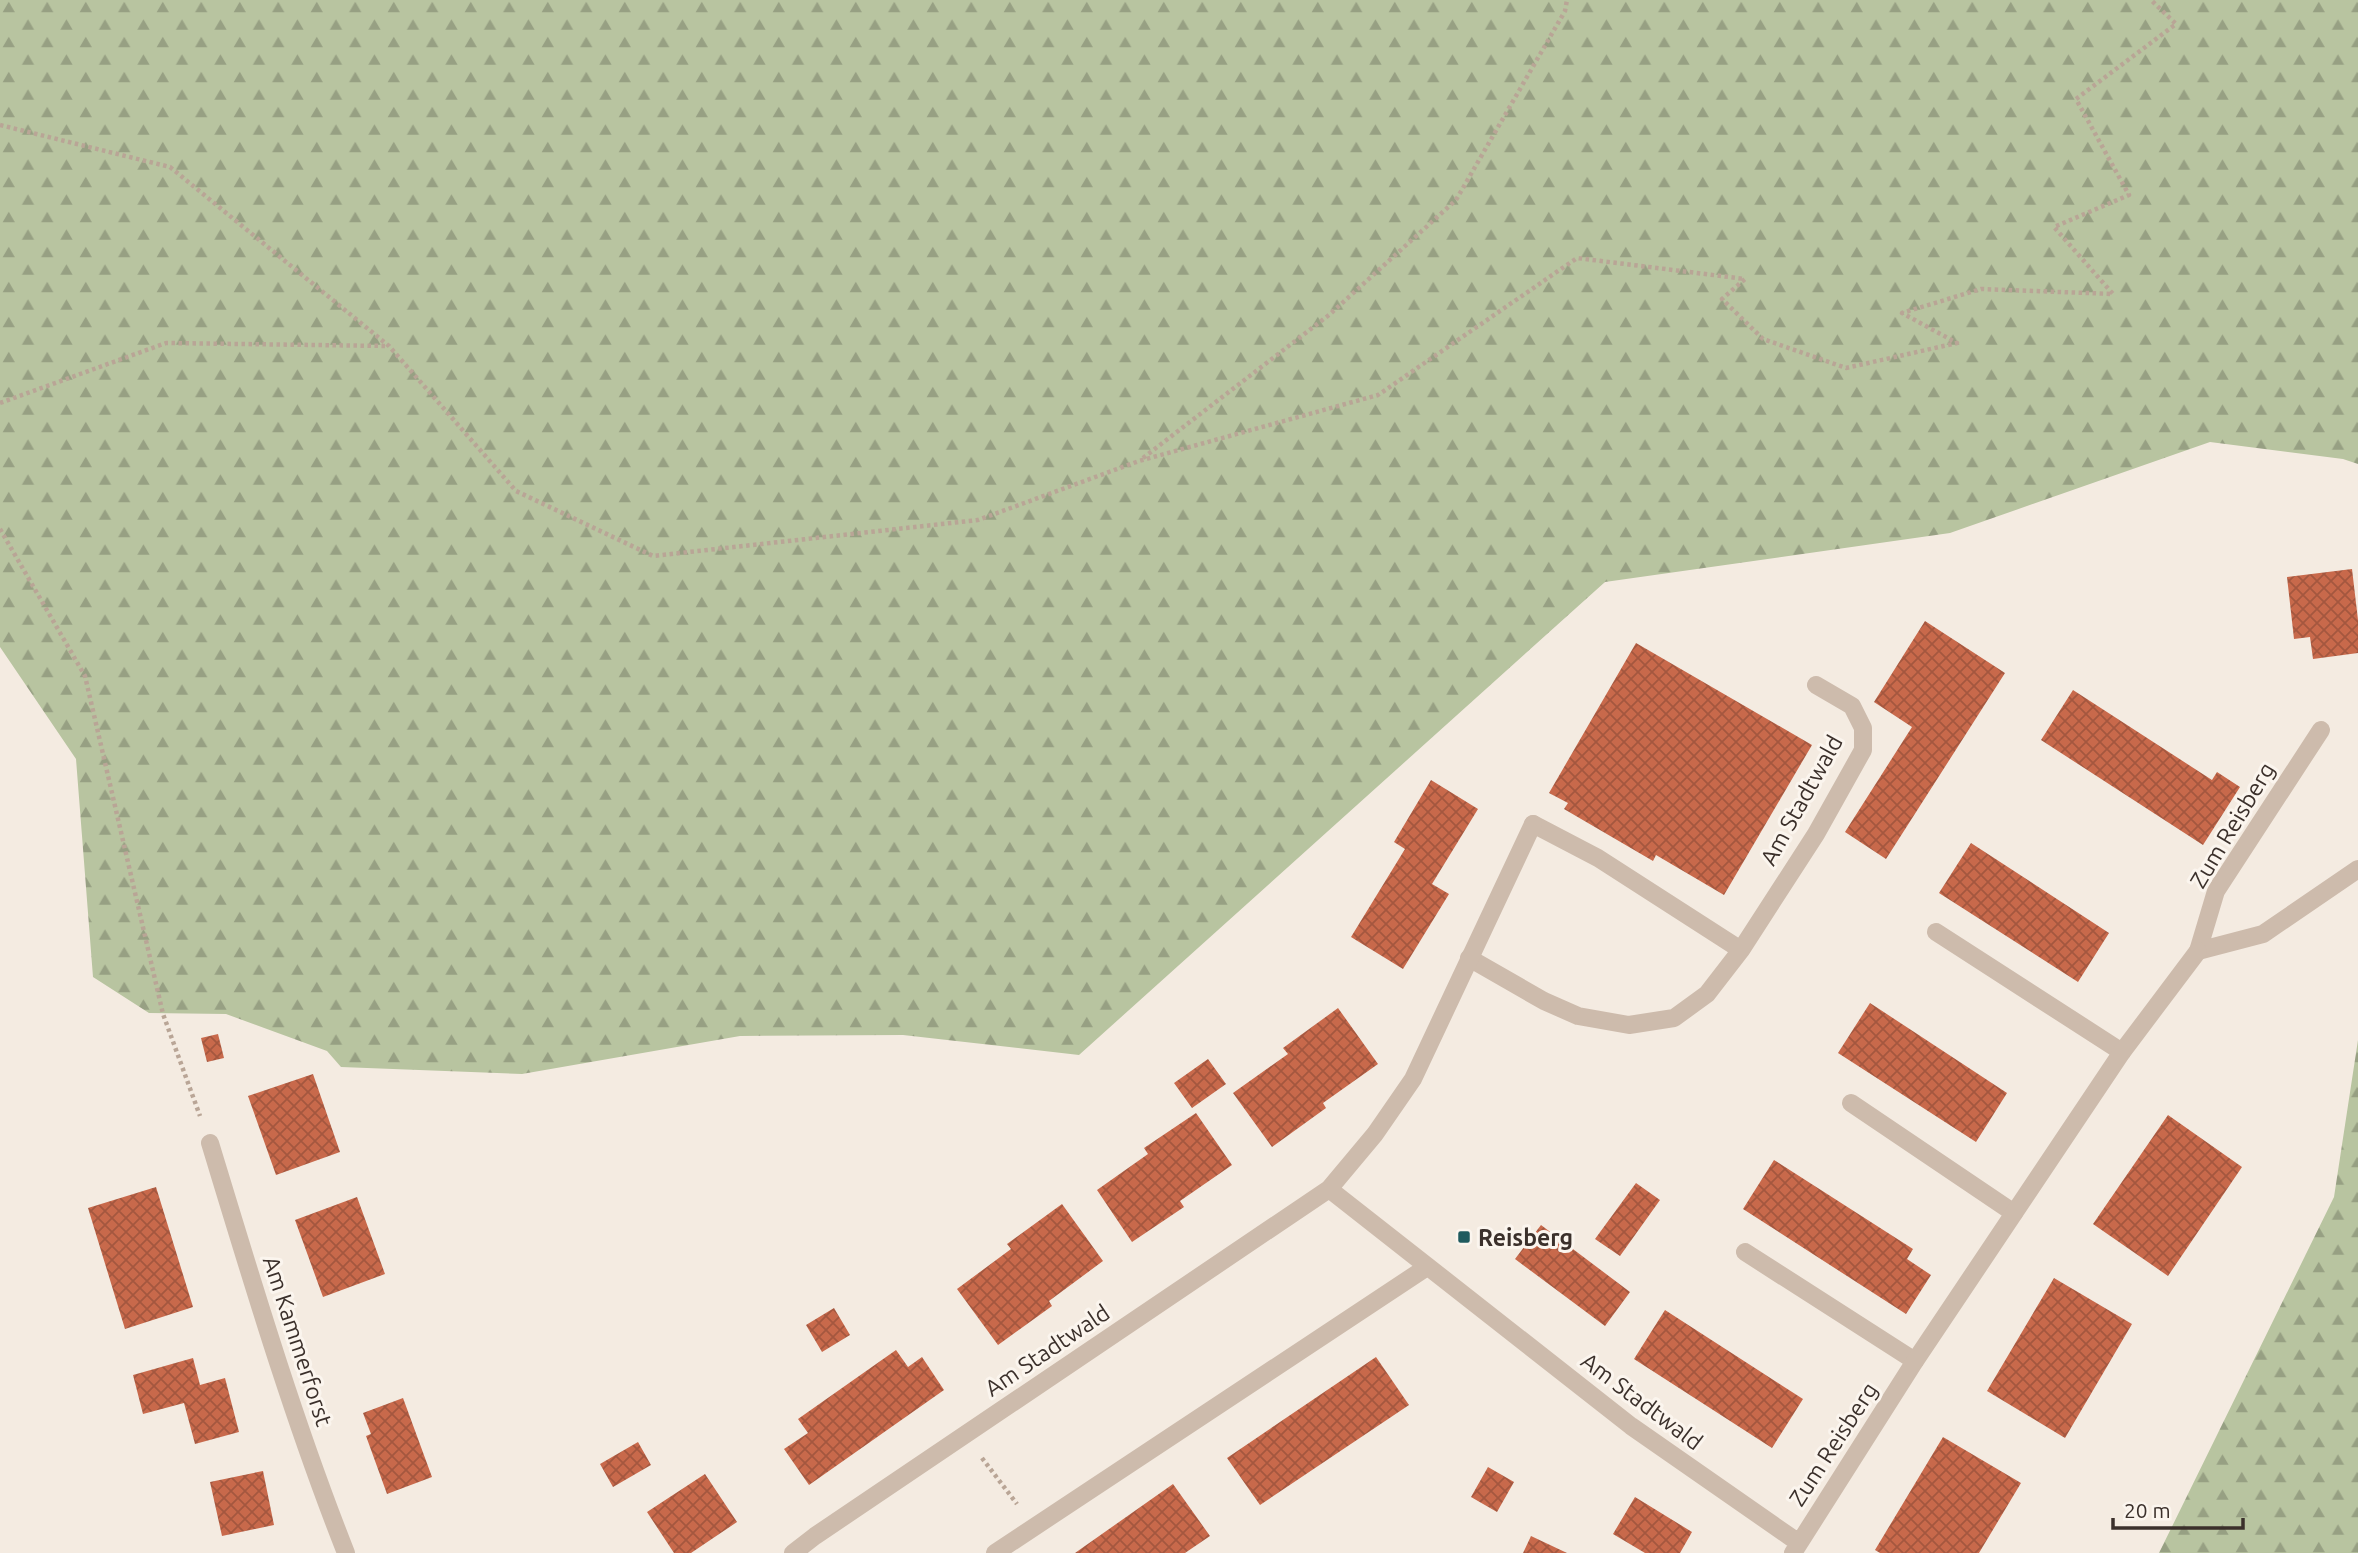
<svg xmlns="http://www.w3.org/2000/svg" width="2358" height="1553" font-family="Ubuntu,sans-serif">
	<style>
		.forest { fill: url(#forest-firs) }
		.building { fill: url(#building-cross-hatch) }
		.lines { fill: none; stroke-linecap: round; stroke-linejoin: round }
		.path { stroke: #b9a596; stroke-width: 4.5; stroke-dasharray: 3.5 3.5; stroke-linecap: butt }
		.lane { stroke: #cdbbac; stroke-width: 18 }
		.street { stroke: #cdbbac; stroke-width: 18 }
		.poi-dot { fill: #1f5a5e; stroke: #fbf5ee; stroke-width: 2.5 }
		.labels { text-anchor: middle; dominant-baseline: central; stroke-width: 6; stroke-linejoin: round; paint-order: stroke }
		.street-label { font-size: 23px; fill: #3b302b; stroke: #fbf5ee }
		.poi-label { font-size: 23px; font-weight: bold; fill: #3b302b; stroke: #fbf5ee; text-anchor: start }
	</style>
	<defs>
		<pattern id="forest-firs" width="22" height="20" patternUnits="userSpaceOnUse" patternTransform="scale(1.75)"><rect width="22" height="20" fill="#b8c4a0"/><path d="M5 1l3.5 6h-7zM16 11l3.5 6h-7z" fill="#97a083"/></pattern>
		<pattern id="building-cross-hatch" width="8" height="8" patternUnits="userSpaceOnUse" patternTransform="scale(1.75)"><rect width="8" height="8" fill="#c8694b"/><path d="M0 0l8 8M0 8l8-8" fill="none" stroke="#a4573f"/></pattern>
	</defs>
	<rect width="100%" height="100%" fill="#f4ebe1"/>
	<path class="forest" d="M0,0H2358V464L2343,459L2210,442L1950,533L1605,582L1079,1055L903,1035L740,1036L522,1074L341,1067L327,1051L226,1014L149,1013L93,977L76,759L0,647Z
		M2358,1040V1553H2159L2334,1197Z"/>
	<path class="building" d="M2352,569L2358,620V653L2313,659L2310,637L2294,639L2287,577Z
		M1925,621L2005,673L1886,859L1845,832L1912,727L1874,702Z
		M1636,643L1812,745L1724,895L1656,855L1653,861L1564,809L1568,803L1549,793Z
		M2073,690L2212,780L2217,772L2240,787L2203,845L2041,740Z
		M1431,780L1478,809L1432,884L1449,894L1403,969L1351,937L1405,849L1394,842Z
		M1971,843L2109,933L2078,982L1939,893Z
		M1870,1003L2007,1093L1976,1142L1838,1053Z
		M1338,1008L1378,1064L1323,1103L1326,1108L1272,1147L1233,1093L1288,1054L1283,1048Z
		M218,1034L224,1058L207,1062L201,1038Z
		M1208,1059L1226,1084L1192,1108L1174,1083Z
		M313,1074L340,1152L276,1175L248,1096Z
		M1196,1113L1232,1165L1180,1201L1184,1207L1132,1242L1097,1190L1148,1154L1144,1148Z
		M2168,1115L2242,1167L2168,1276L2093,1224Z
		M1774,1160L1913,1249L1907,1259L1931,1275L1906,1314L1743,1209Z
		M1636,1183L1660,1200L1620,1256L1595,1239Z
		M156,1187L193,1307L125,1329L88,1208Z
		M357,1197L385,1274L323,1297L295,1220Z
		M1062,1204L1103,1261L1049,1301L1052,1306L998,1345L957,1289L1011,1249L1007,1244Z
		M1541,1225L1630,1292L1605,1326L1515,1259Z
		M2054,1278L2132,1324L2065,1438L1987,1391Z
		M834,1308L850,1335L822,1352L806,1325Z
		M1665,1310L1803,1399L1772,1448L1634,1359Z
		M896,1350L908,1367L922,1357L944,1390L809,1485L784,1449L808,1433L798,1419Z
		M1376,1357L1409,1405L1260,1505L1227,1458Z
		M193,1358L200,1385L225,1378L239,1432L195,1444L184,1403L143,1414L133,1375Z
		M403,1398L432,1477L387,1494L366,1436L371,1434L363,1413Z
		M1943,1437L2021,1483L1979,1553H1880L1875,1550Z
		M638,1442L651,1465L613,1487L600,1464Z
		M1488,1467L1514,1482L1497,1512L1471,1497Z
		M263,1471L274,1525L222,1536L210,1482Z
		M705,1474L737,1522L691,1553H674L647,1512Z
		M1173,1484L1210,1536L1185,1553H1075Z
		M1635,1497L1692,1532L1680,1553H1645L1613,1534Z
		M1531,1536L1567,1553H1523Z"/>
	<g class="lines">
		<path class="path" d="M0,125L170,167L389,346L516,491L653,556L978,520L1139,461L1378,395L1577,258L1745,279L1722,299L1763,339L1846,368L1957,343L1902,313L1981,289L2113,294L2054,227L2129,195L2076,99L2176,24L2151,0
			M0,403L166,343L388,346
			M1143,458L1329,315L1456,200L1565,11L1567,0
			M0,529L85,676L163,1014L200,1116
			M982,1458L1017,1504"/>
		<path class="lane" d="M1533,824L1598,858L1741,950
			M1936,932L2122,1052
			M2198,951L2216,891L2321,730
			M2198,951L2263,934L2358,869
			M1469,958L1544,1001L1578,1016L1629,1025L1674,1018L1707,994L1741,950L1816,834L1863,750V728L1852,706L1816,685
			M1851,1103L2014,1213
			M1745,1252L1915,1361"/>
		<path class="street" d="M210,1143C252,1281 293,1419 346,1553
			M1329,1189L1631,1426L1799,1543
			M793,1553L815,1536L1329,1189L1375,1134L1413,1079L1533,824
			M995,1553L1427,1267
			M1793,1553L1915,1361L2122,1052L2198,951"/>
	</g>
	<rect class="poi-dot" x="1457" y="1230" width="14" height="14" rx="3.5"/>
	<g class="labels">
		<g class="street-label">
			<text transform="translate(1801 800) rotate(-61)">Am Stadtwald</text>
			<text transform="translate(2232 825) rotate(-59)">Zum Reisberg</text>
			<text transform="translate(298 1341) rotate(72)">Am Kammerforst</text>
			<text transform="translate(1047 1350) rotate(-34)">Am Stadtwald</text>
			<text transform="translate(1642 1401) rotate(37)">Am Stadtwald</text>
			<text transform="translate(1833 1444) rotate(-57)">Zum Reisberg</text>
		</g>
		<g class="poi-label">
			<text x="1478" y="1237">Reisberg</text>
		</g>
	</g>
	<path d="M2113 1518v10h130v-10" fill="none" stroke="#3b302b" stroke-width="3.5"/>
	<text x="2124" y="1518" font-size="21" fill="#3b302b" stroke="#fbf5ee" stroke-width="5" paint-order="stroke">20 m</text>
</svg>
